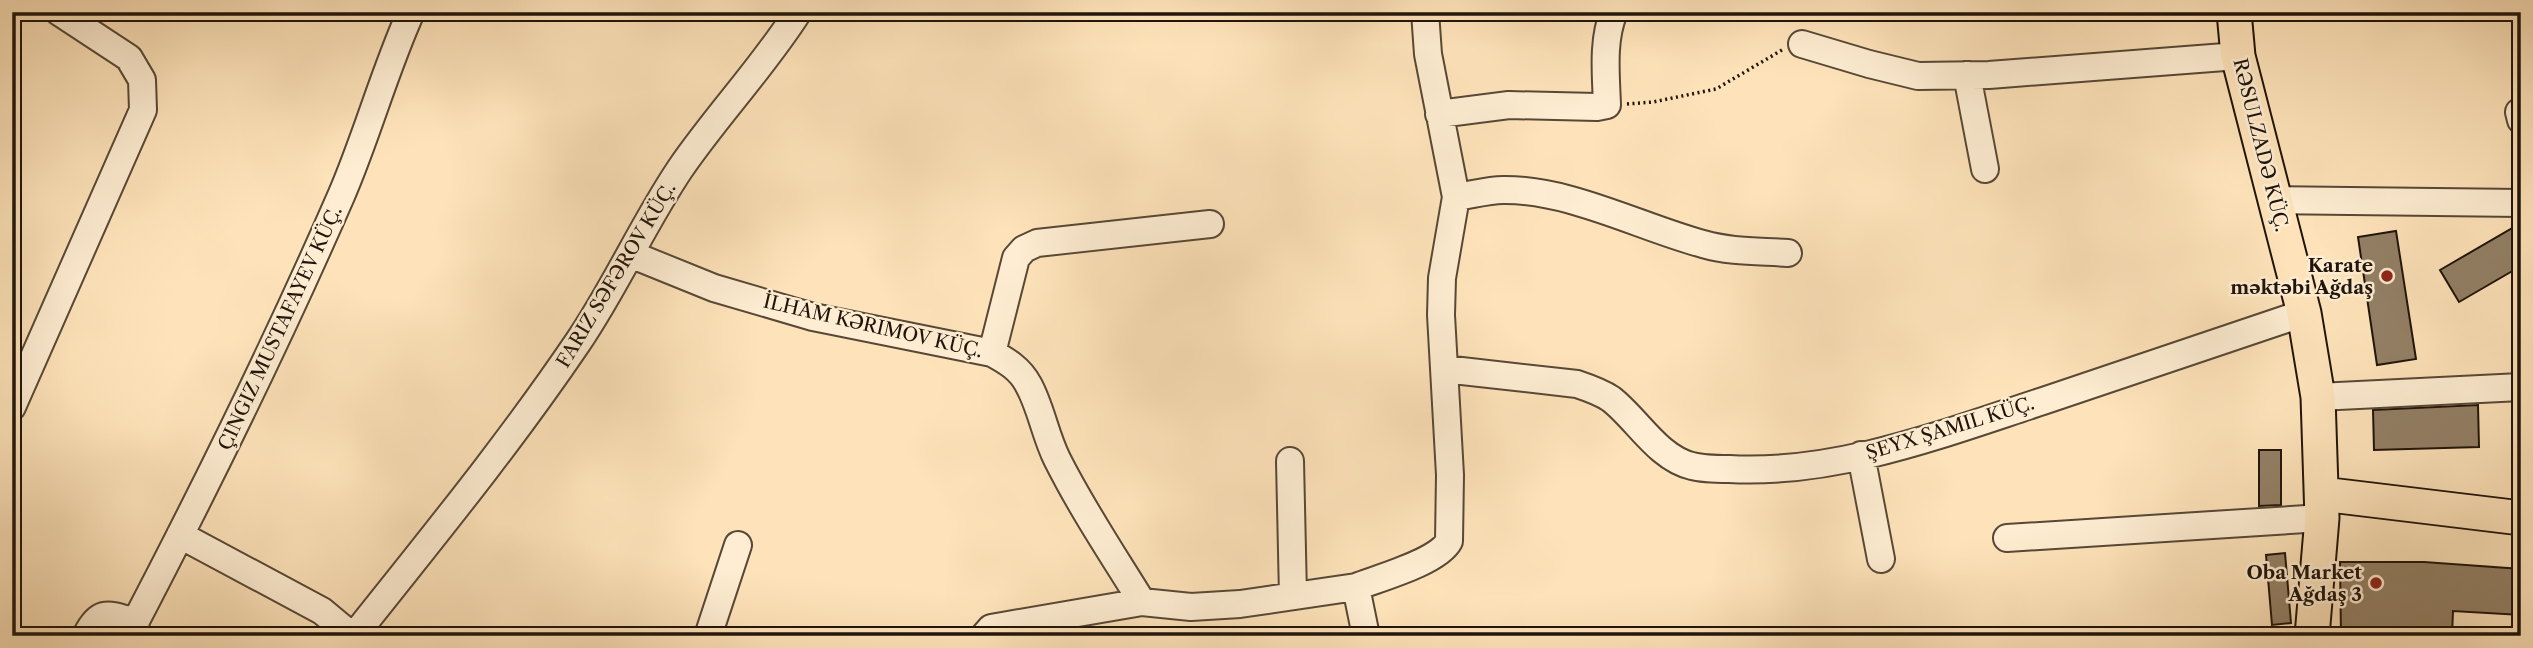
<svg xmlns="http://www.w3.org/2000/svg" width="2533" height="648" font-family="'Libre Caslon Text',serif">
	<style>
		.building { fill: #938066; stroke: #1f140a; stroke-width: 2 }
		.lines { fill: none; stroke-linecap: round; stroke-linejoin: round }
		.minor-casing { stroke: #574836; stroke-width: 30 }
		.major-casing { stroke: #1f140a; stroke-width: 37 }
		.path { stroke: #1f140a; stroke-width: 3.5; stroke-dasharray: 2 3.5; stroke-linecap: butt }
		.minor { stroke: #feedd2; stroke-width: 26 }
		.major { stroke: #fee3ba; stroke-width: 33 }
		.poi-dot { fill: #8f2418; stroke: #feedd2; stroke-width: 2.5 }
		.labels { text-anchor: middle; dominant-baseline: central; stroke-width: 5; stroke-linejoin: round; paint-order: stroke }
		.street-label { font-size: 19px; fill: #1f140a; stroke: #feedd2 }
		.poi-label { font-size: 19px; font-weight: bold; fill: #1f140a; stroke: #feedd2; text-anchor: end }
	</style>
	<rect width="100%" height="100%" fill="#fee3ba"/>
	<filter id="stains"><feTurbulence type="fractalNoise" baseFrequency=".00286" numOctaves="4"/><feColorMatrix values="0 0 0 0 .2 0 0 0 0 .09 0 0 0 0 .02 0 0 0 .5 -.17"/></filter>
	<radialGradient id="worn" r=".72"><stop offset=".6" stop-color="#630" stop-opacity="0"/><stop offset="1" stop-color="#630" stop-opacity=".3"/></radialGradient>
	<path class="building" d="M2521,223V266L2459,302L2440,270Z
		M2396,231L2416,359L2377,365L2358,237Z
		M2478,405L2479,447L2374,450L2373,410Z
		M2259,450H2281V505L2259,506Z
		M2285,553L2291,623L2272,625L2266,555Z
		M2340,562H2424L2521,569V615L2453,611L2452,636H2341Z"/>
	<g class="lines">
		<defs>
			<path id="minor" d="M1802,44L1869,64L1918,76L1989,75L2238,56
				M1967,75L1985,169
				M2519,112L2521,120
				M1439,114L1509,105L1597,107L1607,105C1606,75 1602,40 1614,12
				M1456,197C1471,195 1488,190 1503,190C1569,189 1640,227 1703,244C1730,252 1760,251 1788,253
				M2275,200L2521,203
				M630,254L714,288L813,317L992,353C1007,361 1020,369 1028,384C1041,407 1045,435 1057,459C1082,509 1113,555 1142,602L1191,607L1240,604L1356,587
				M992,353L1016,258L1024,249L1037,243L1210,224
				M1444,369L1577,384C1589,388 1601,392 1611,399C1637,419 1658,458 1692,466C1703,469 1717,469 1729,469C1836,475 1942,434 2043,401C2130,372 2217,343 2304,313
				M2318,397L2521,387
				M12,407L143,110L142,80L129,58L59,12
				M1861,455L1881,559
				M1290,461L1293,596
				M180,535L322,611L352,636
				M2007,538L2322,518
				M86,636C100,607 110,615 136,622
				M128,636C204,491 276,345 341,196C367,136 384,72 411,12
				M354,636C431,539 509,444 578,342C616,286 643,224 680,169C717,115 763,67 798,12
				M708,636L738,545
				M984,636L991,628L1008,625L1142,602
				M1366,636L1356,587C1379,578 1438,562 1449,541L1450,475L1441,315L1442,278L1456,197L1428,54L1425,12"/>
			<path id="major" d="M2234,12L2238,56L2304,313L2318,397L2322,518L2312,636
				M2322,494L2521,518"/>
		</defs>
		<use href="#minor" class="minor-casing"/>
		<use href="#major" class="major-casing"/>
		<path class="path" d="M1627,104L1653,102L1716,89L1782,50"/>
		<use href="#minor" class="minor"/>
		<use href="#major" class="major"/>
	</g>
	<g class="poi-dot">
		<circle cx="2387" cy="276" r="7"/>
		<circle cx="2376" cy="583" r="7"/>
	</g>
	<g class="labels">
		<g class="street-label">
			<text transform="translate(2261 145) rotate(76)">RƏSULZADƏ KÜÇ.</text>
			<text transform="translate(616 275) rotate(-59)">FARIZ SƏFƏROV KÜÇ.</text>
			<text transform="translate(873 326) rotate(13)">İLHAM KƏRIMOV KÜÇ.</text>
			<text transform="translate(280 328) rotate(-65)">ÇINGIZ MUSTAFAYEV KÜÇ.</text>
			<text transform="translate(1950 428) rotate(-17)">ŞEYX ŞAMIL KÜÇ.</text>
		</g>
		<g class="poi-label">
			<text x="2373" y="265">Karate<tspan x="2373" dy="22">məktəbi Ağdaş</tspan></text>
			<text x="2362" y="572">Oba Market<tspan x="2362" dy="22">Ağdaş 3</tspan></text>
		</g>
	</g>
	<rect width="2533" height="648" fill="none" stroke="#fee3ba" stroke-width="42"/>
	<rect x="14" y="14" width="2505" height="620" fill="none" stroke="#1f140a" stroke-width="3.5"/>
	<rect x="21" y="21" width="2491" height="606" fill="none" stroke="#1f140a" stroke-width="2"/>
	<rect width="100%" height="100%" filter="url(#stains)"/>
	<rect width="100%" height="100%" fill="url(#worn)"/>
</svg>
